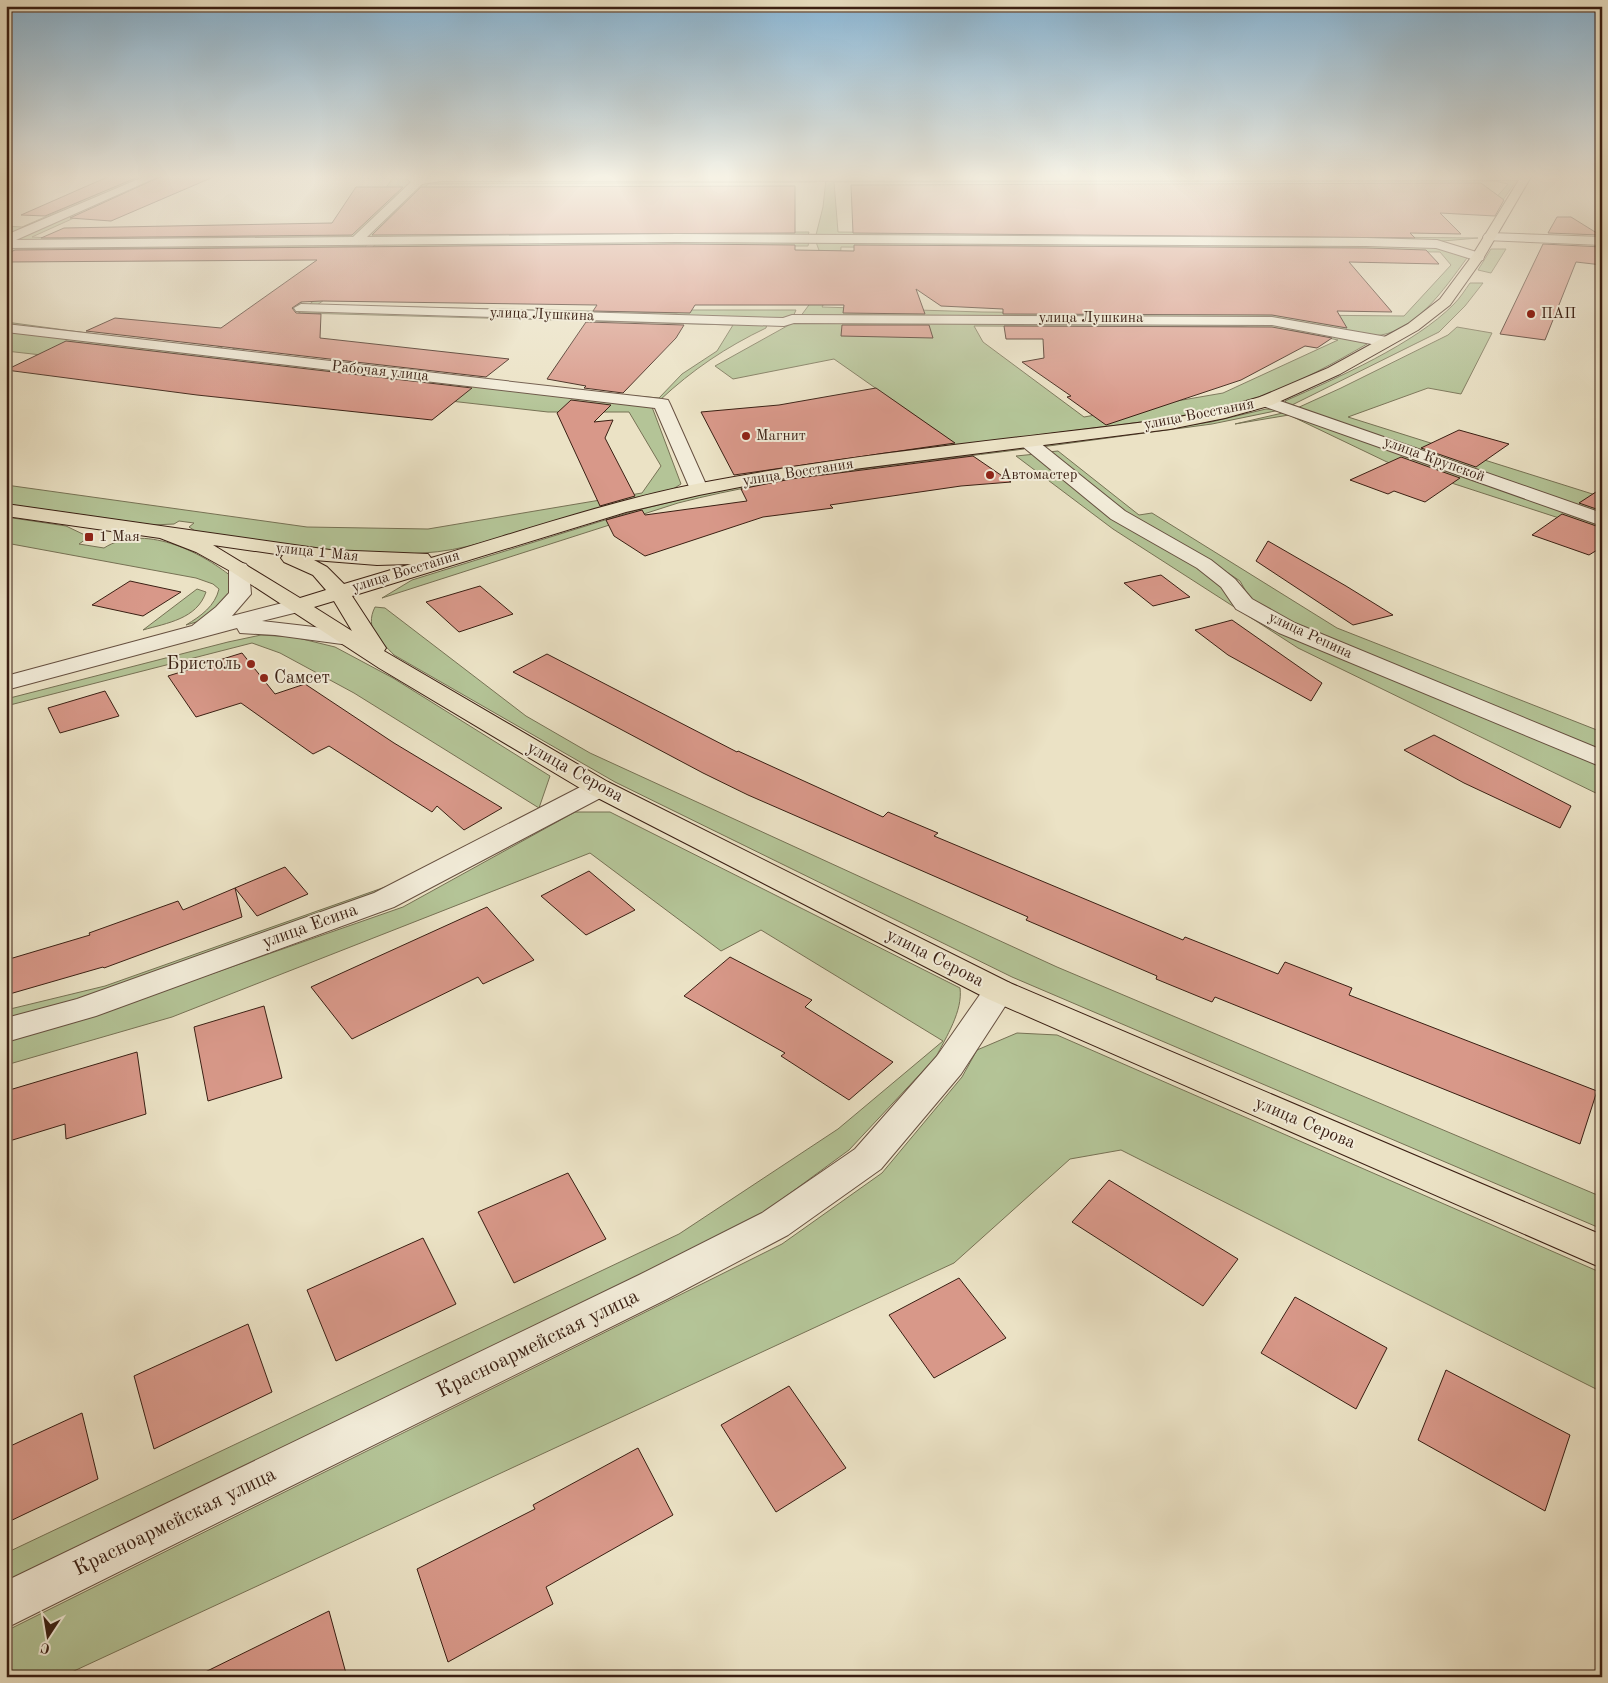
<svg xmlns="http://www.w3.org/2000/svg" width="1608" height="1683" font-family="'Old Standard TT',serif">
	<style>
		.green { fill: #b4c497; stroke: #777255; fill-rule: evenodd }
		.building { fill: #d89889; stroke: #3a1f13 }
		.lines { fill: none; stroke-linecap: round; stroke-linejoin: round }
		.minor-casing { stroke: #665040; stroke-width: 2 }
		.major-casing { stroke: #3a1f13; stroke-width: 2 }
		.minor { fill: #f2ecd9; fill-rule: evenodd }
		.major { fill: #ebe2c5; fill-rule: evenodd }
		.poi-dot { fill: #8f2418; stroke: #f2ecd9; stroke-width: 2 }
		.labels { text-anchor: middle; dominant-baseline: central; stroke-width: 4; stroke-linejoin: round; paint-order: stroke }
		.far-poi-label { font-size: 15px; fill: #3a1f13; stroke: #f2ecd9; text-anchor: start }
		.far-street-label { font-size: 15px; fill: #3a1f13; stroke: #f2ecd9 }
		.poi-label { font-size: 18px; fill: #3a1f13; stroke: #f2ecd9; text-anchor: end }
		.street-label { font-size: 18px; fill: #3a1f13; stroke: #f2ecd9 }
		.near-street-label { font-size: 21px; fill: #3a1f13; stroke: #f2ecd9 }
	</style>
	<rect width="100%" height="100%" fill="#ebe2c5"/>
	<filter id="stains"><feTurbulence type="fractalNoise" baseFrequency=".004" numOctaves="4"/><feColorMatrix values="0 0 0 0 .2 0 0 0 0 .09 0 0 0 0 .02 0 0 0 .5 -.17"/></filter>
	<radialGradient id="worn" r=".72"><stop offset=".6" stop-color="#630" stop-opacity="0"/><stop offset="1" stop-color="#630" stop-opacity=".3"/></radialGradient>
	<path class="green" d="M141,175H152L14,233L6,234V226L22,227Z
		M161,175H169L32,237L69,239L352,235L395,175H404L414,183L353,240L8,242Z
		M815,179L817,182L428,184L409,207L391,233L809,232L807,239L362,240L422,183L429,180Z
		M826,179L1517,180L1498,207H1488L1508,184L1495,181L834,182L838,232L1478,238L1431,242L815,239L823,207Z
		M809,241L808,246H472L371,267L317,305L676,313L692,310H796L792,319L306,307L364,260L376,243Z
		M816,242L1433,246L1467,258C1444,289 1414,335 1372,336L1271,319L1073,316L800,317L829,278ZM841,247L1440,252L1451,265L1404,316L982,312L822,307L839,277Z
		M368,243L356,260L294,308L215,351L6,326V322L213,350L283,310L350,263L364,247L6,249V246Z
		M1491,249H1506L1491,273L1478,270Z
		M1470,283H1483L1465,306L1439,332L1290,406L1285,401C1337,378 1415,344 1454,304C1460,298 1465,290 1470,283Z
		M304,310L767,324L766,328C726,347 692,370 660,400L578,391L659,398L682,374L717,351L733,325L302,313L240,352H227Z
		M796,321L1273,324L1357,338L1367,344C1334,363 1300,382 1265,395C1232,406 1198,413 1164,419L844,460L840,456L951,441L834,359L733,379L715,366ZM974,326L1242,327L1295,331L1338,340L1223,393L1084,417L983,342Z
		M1457,327L1492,333L1461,394L1428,388L1348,417L1602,497V516L1295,409L1341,388L1448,335Z
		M6,331L652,407L681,484L673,489C628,500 583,513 538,526C500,537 463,551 423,553C347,559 272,543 197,532L189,527L194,523L179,521L174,524L153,525L6,504V485L307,527L428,529L642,493L661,466L629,412H548L6,351Z
		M1266,409L1280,410L1212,424L1041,447L1039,446L1211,422Z
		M1287,412L1602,525V532L1387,462L1289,415L1235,424Z
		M1023,448L1024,449C909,464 791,474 678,503L382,598L412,580L634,511L715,491L853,469Z
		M1058,451L1139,515L1152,513L1337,628L1602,732V751L1296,625L1252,602L1240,581L1209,560L1127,514L1048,452Z
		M1036,454L1219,582L1236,605L1602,767V796L1298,648L1113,529L1016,456Z
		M6,517L66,526L89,537L79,544L104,548C143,523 200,551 232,577L230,596L203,620L186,625C201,616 215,606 219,589L213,584L196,578L6,543Z
		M197,589L206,592C197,619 167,623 143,630Z
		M375,607L385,608L526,716L590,753L1057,967L1602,1197V1229L1012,977L615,782L394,655C380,640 364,629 375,607Z
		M261,635L294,637L335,647L393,678L550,776L539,808L354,693L280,653L252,643L6,706V699L228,642Z
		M575,812H610L960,988C963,1011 946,1037 936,1057L849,1150L755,1219L6,1582V1553L679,1234L838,1129L943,1041L761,930L721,951L590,853L172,1017L6,1065V1041L85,1018L403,907Z
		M405,880L378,893L86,1001L6,1022V1010L105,986Z
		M1017,1033L1057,1035L1602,1273V1392L1121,1150L1070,1159L954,1263L61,1677H6V1631L782,1244L882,1173L962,1077L977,1050Z"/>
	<path class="building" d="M112,175H143L45,216L21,215Z
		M164,175H218L111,221L70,218Z
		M1481,183L1504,200L1495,216L1440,213L1461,234L1410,233L1415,238L853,233L851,185Z
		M795,186V233L372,235L421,187Z
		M356,187H403L352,235L41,238L64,228L332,223Z
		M1557,217H1571L1600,235L1548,233Z
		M676,244L795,245V250L854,251V245L1366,248L1426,250L1439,264L1349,262L1392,312L1337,311L1347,328L1272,315L1003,314V309L941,306L916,289L925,314L843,313L844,305H695L690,313L593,311L597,305L526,304L322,301L301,302L292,308L296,313L321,314L320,338L509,359L486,377L86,331L115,318L221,328L317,260L6,262V254L15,250Z
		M1543,244L1602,247V265L1576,262L1545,340L1500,334Z
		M586,322L684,325L676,338L623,393L584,388L586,386L547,379Z
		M842,325H929L933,338L841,336Z
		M1004,326L1272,327L1332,338L1317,348L1305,346L1241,380L1106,425L1067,397L1071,396L1022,362L1044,358L1043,339H1006Z
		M66,341L472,388L432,420L197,395L6,370Z
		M876,388L955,443L734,475L701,412L779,405Z
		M571,400L611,405L594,422L613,420L605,438L635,496L600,506L557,413Z
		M1459,430L1509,444L1476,467L1421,448Z
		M973,456L1011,482L961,486L830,505L833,508L763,517L645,556L614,536L606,520L642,510L645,515L747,501L741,489L791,479Z
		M1401,457L1460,478L1425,502L1394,491L1388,494L1350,480Z
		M1602,488V511L1579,503Z
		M1562,514L1602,528V547L1589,555L1532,535Z
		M1268,541L1346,586L1393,615L1353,625L1256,561Z
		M1161,575L1190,597L1153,606L1124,583Z
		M130,581L139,583L181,592L143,616L92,605Z
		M480,586L513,614L459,632L426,602Z
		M1232,620L1322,683L1311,701L1228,655L1195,630Z
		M242,653L275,694L305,684L394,743L502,808L464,830L437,806L432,812L329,746L313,754L241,703L196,717L168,676Z
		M547,654L737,752L738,751L883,817L888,812L938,833L934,836L1183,940L1185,937L1278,974L1285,962L1352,988L1349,995L1597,1091L1580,1144L1215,997L1212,1002L1156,979L1157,976L1026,920L1028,917L748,795L703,773L513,672Z
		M105,691L119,716L60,733L48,708Z
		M1434,735L1571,806L1560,828L1464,783L1404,750Z
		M285,867L308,894L257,916L235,888Z
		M589,871L635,910L586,935L541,896Z
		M235,888L242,917L104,968L103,967L6,995V960L90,935L89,933L178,901L183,910Z
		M487,907L534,960L483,984L478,977L352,1039L311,987Z
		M730,957L812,1000L805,1007L893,1062L849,1100L781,1056L785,1053L684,996Z
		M264,1006L282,1078L208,1101L194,1027Z
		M137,1052L146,1114L66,1139L65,1124L6,1142V1091Z
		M568,1173L606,1239L514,1283L478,1212Z
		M1109,1180L1238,1259L1203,1306L1072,1222Z
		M423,1238L456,1304L336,1361L307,1290Z
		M959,1278L1006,1338L934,1378L889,1315Z
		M1295,1297L1387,1348L1356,1409L1261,1353Z
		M248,1324L272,1392L154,1449L134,1376Z
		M1446,1370L1570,1435L1545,1511L1418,1440Z
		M789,1386L846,1468L776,1512L721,1425Z
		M82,1413L98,1479L6,1523V1448Z
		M638,1448L673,1515L546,1587L553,1604L448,1662L417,1569L535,1509L533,1505Z
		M329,1611L347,1677H195Z"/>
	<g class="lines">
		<defs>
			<path id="minor" d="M148,175H162L16,240L353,237L411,182L403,175H415L419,178L436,175H1530L1531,177L1526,180L441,181L422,184L367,237L676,234L1366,238L1437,240L1483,254L1484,257L1483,260L1478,261L1436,248L1366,246L676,242L6,248V235Z
				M1489,233L1602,237V245L1485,240L1483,237L1485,234Z
				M301,304L783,318L792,315L1272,317L1387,337L1395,342L1387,347L1272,325L794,323L784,326L296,311L294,308Z
				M6,324L662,399L668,400L670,404L708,489L706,493H692L690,489L655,408L6,332Z
				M1266,396L1602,513V526L1260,405L1258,401L1260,397Z
				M1028,437L1034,438L1125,511L1211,560L1235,579L1252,599L1295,623L1602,750V767L1279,633L1236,609L1221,587L1197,568L1111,519L1022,446L1019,442L1022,438Z
				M239,562L246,564L249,568L251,594L232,616L298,599L306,600L309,605L306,610L262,621L349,631L357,633L360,638L357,643L349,645L275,635L240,633L237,628L6,690V676L192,626L216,607L229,593V568L232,564Z
				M599,780L608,782L612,788L608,794L394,907L96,1016L6,1042V1018L77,999L374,893L590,782Z
				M999,980L1010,983L1015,991L961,1074L881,1169L788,1235L667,1299L6,1628V1581L639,1275L762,1213L855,1149L937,1056L988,983Z"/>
			<path id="major" d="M1522,175H1532L1484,257L1450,305L1418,330L1340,374L1272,405L1225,418L1170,429L791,477L699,495L626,512L352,596L386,648L384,651L608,782L1010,983L1602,1235V1268L988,999L590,794L379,668L232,572L196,552L160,538L6,516V504L330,550L428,554L431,558C520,532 609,501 701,483C856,453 1014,439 1170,419L1222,408L1260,397L1328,368L1408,324L1440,299L1472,256ZM213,545L283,555L281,558L284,562L313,575L326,590L300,598ZM314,560L377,565L411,564L344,584L327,567ZM334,601L352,631L314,607Z"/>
		</defs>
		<use href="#minor" class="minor-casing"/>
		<use href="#major" class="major-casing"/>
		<use href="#minor" class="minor"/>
		<use href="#major" class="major"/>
	</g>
	<linearGradient id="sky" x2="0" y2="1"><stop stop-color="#89b7d7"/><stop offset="0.43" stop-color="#f6f2e5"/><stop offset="1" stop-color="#f6f2e5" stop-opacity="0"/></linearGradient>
	<rect width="1608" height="411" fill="url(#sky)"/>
	<g class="poi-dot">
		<circle cx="1531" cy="314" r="5"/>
		<circle cx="746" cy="436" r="5"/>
		<circle cx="990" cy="475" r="5"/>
		<rect x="84" y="532" width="10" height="10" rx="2.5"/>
		<circle cx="251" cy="664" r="5"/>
		<circle cx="264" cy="678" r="5"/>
	</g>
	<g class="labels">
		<g class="far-poi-label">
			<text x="1541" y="314">ПАП</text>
			<text x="756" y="436">Магнит</text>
			<text x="1000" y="475">Автомастер</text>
			<text x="99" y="537">1 Мая</text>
		</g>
		<g class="far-street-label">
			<text transform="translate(542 315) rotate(2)">улица Лушкина</text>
			<text x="1091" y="318">улица Лушкина</text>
			<text transform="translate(380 372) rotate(6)">Рабочая улица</text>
			<text transform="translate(1199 415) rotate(-11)">улица Восстания</text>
			<text transform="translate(1434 460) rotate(20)">улица Крупской</text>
			<text transform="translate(798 473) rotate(-9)">улица Восстания</text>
			<text transform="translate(317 553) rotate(6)">улица 1 Мая</text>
			<text transform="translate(406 572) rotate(-17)">улица Восстания</text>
			<text transform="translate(1310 636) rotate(25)">улица Репина</text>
		</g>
		<g class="poi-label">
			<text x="241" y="664">Бристоль</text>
			<text x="274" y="678" text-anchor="start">Самсет</text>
		</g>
		<g class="street-label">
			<text transform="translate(575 772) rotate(29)">улица Серова</text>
			<text transform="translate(310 926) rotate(-20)">улица Есина</text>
			<text transform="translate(935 958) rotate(27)">улица Серова</text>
			<text transform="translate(1305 1123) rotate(23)">улица Серова</text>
		</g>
		<g class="near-street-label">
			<text transform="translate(538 1344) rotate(-26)">Красноармейская улица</text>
			<text transform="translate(175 1522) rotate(-26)">Красноармейская улица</text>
		</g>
	</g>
	<rect width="1608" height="1683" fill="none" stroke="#ebe2c5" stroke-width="25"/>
	<rect x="8" y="8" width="1593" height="1668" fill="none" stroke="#3a1f13" stroke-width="2.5"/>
	<rect x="12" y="12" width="1583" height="1658" fill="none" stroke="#3a1f13"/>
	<g transform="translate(48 1636) rotate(192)" stroke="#f2ecd9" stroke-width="4" paint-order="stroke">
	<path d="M0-4L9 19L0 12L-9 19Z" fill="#3a1f13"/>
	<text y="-8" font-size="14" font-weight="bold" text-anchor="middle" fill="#3a1f13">С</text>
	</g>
	<rect width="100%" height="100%" filter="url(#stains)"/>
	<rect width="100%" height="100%" fill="url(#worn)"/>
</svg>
